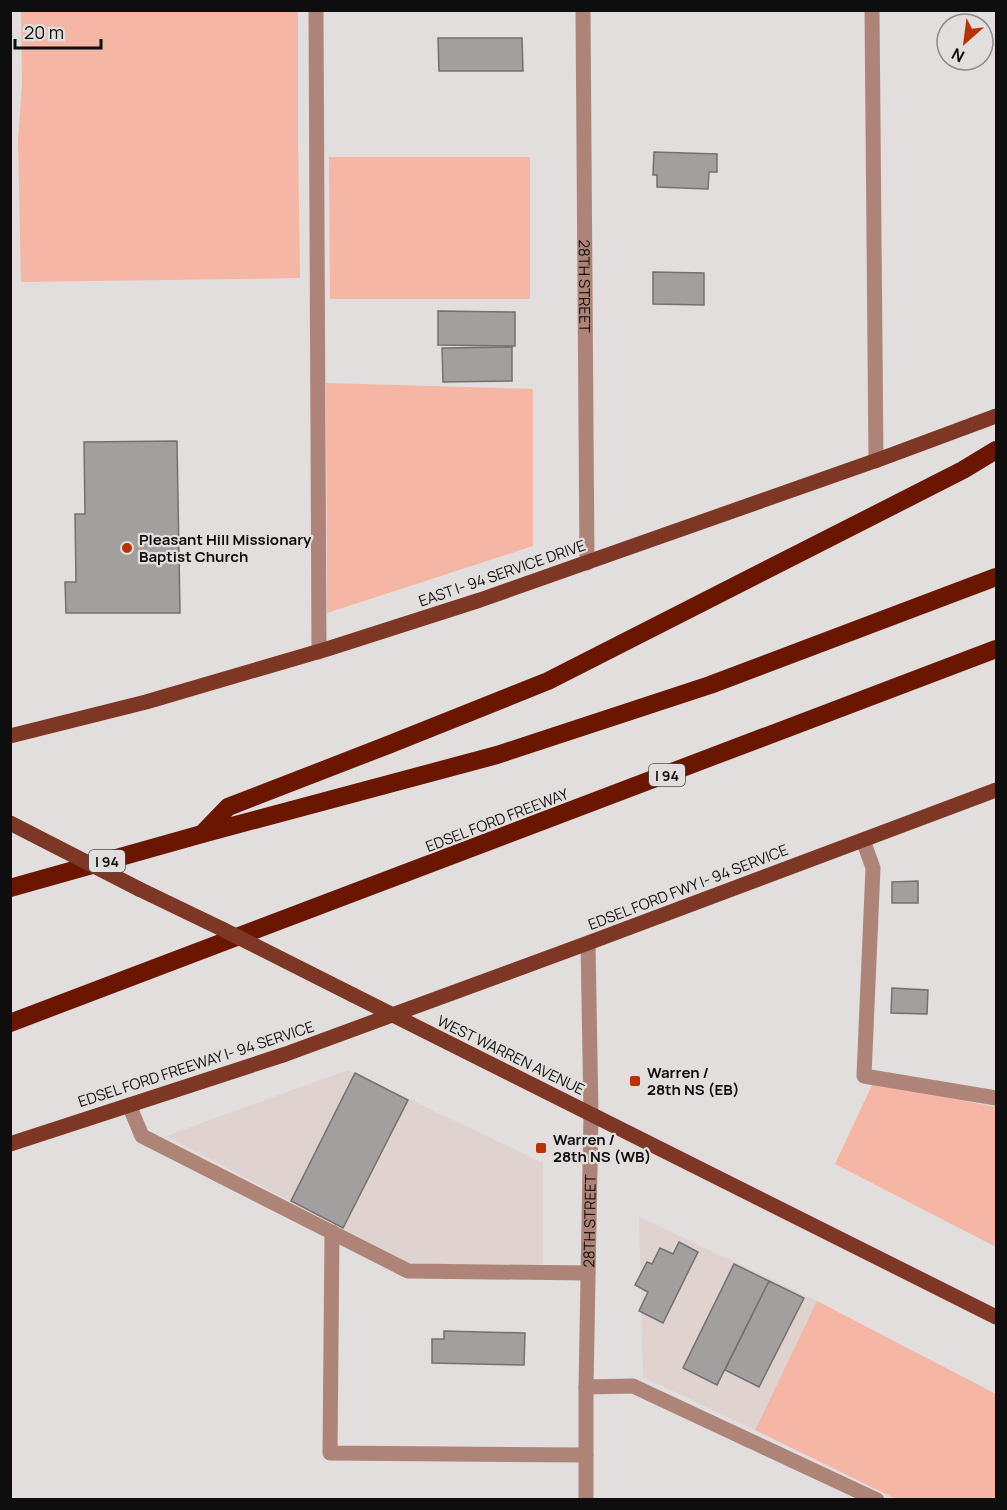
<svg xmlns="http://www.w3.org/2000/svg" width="1007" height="1510" font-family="Manrope,sans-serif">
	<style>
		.built { fill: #dfd2cf }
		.green { fill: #f5b6a5 }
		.building { fill: #a39f9e; stroke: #73706f; stroke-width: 1.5 }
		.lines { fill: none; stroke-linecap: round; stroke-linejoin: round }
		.minor { stroke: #ae8479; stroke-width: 15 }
		.major { stroke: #7e3725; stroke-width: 15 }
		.highway { stroke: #6a1600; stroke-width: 18 }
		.major-bridge { stroke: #7e3725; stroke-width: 15 }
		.poi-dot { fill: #ba3104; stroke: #e2dedd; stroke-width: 2 }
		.labels { text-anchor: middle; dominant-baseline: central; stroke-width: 4.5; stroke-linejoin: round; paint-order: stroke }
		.shield { fill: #e2dedd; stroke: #4e4c4c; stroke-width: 1.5 }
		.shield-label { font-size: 14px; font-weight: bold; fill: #0f0e0e }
		.street-label { font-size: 15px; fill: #0f0e0e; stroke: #e2dedd }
		.poi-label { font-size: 15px; font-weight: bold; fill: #0f0e0e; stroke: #e2dedd; text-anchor: start }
	</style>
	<rect width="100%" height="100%" fill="#e2dedd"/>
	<path class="built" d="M348,1070L543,1163V1264H410L166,1136Z
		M639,1217L817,1301L755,1430L643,1377Z"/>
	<path class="green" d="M21,11H298V138L300,278L21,282L18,141L22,83Z
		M329,157H530V299H330Z
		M326,383L533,389V546L327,613Z
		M873,1083L996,1107V1247L835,1164Z
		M817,1301L996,1394V1499H896L755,1430Z"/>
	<path class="building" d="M438,38H522L523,71H439Z
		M654,152L717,154V172H709L708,189L657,187V175H653Z
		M653,272L704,273V305L653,304Z
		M438,311L515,312V346L438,345Z
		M512,347V381L443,382L442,348Z
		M177,441L180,613H66L65,582H76L75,514H85L84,442Z
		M918,881V903H892V882Z
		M892,988L928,990L927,1014L891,1013Z
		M355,1073L408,1100L343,1228L291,1201Z
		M679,1242L698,1252L663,1323L639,1311L648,1292L635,1285L647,1262L652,1264L660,1248L673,1254Z
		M734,1264L769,1281L717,1385L683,1368Z
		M769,1281L804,1298L759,1387L725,1370Z
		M444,1331L525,1333L524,1365L432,1363V1339H444Z"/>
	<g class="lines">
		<g class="minor">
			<path d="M316,10L319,652"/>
			<path id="s1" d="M583,10L587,563"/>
			<path d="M872,10L876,461"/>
			<path d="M863,840L873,868L864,1076L996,1098"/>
			<path d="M129,1105L142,1136L408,1271L588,1273"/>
			<path d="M332,1232L330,1453L586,1455"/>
			<path d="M586,1387L633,1386L877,1500"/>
			<path id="s2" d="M586,1500V1387L591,1114L588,943"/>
		</g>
		<path class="major" d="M10,736L146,702L327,649L480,600L883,458L996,416
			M139,889L222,929
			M353,995L996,1317
			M10,1144L286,1054L588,943L996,790"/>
		<path class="highway" d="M202,834L228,807L388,745L548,681L963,470L996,450
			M10,888L202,834L497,755L710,685L996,577
			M10,1023L996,649"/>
		<path class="major-bridge" d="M10,823L139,889
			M222,929L353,995"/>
	</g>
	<g class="poi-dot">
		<circle cx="127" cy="548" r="6"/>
		<rect x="629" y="1075" width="12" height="12" rx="3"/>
		<rect x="535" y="1142" width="12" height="12" rx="3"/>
	</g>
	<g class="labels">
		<g class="shield">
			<rect x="649" y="764" width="36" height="22" rx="4.5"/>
			<rect x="89" y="850" width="36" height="22" rx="4.5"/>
		</g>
		<g class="shield-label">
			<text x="667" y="775">I 94</text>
			<text x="107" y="861">I 94</text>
		</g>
		<g class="street-label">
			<text stroke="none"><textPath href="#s1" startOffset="276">28TH STREET</textPath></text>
			<text transform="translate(502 573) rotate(-19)">EAST I- 94 SERVICE DRIVE</text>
			<text transform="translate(497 820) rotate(-21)">EDSEL FORD FREEWAY</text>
			<text transform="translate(688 887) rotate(-21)">EDSEL FORD FWY I- 94 SERVICE</text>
			<text transform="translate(511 1055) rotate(26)">WEST WARREN AVENUE</text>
			<text transform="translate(196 1064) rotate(-18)">EDSEL FORD FREEWAY I- 94 SERVICE</text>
			<text stroke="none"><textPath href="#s2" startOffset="279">28TH STREET</textPath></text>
		</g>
		<g class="poi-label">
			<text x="139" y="539">Pleasant Hill Missionary<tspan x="139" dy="17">Baptist Church</tspan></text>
			<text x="647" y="1072">Warren /<tspan x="647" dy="17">28th NS (EB)</tspan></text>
			<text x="553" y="1139">Warren /<tspan x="553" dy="17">28th NS (WB)</tspan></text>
		</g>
	</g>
	<rect width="1007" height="1510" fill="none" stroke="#0f0e0e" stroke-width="24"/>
	<g transform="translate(965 42) rotate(208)"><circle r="28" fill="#e2dedd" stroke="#8e8b8a" stroke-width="1.5"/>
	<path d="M0-4.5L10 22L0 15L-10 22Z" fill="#ba3104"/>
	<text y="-9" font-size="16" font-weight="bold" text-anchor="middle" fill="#0f0e0e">N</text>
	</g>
	<path d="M15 39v9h86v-9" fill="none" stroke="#0f0e0e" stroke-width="3"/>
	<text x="24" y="39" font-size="18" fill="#0f0e0e" stroke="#e2dedd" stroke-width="4.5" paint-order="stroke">20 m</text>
</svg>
